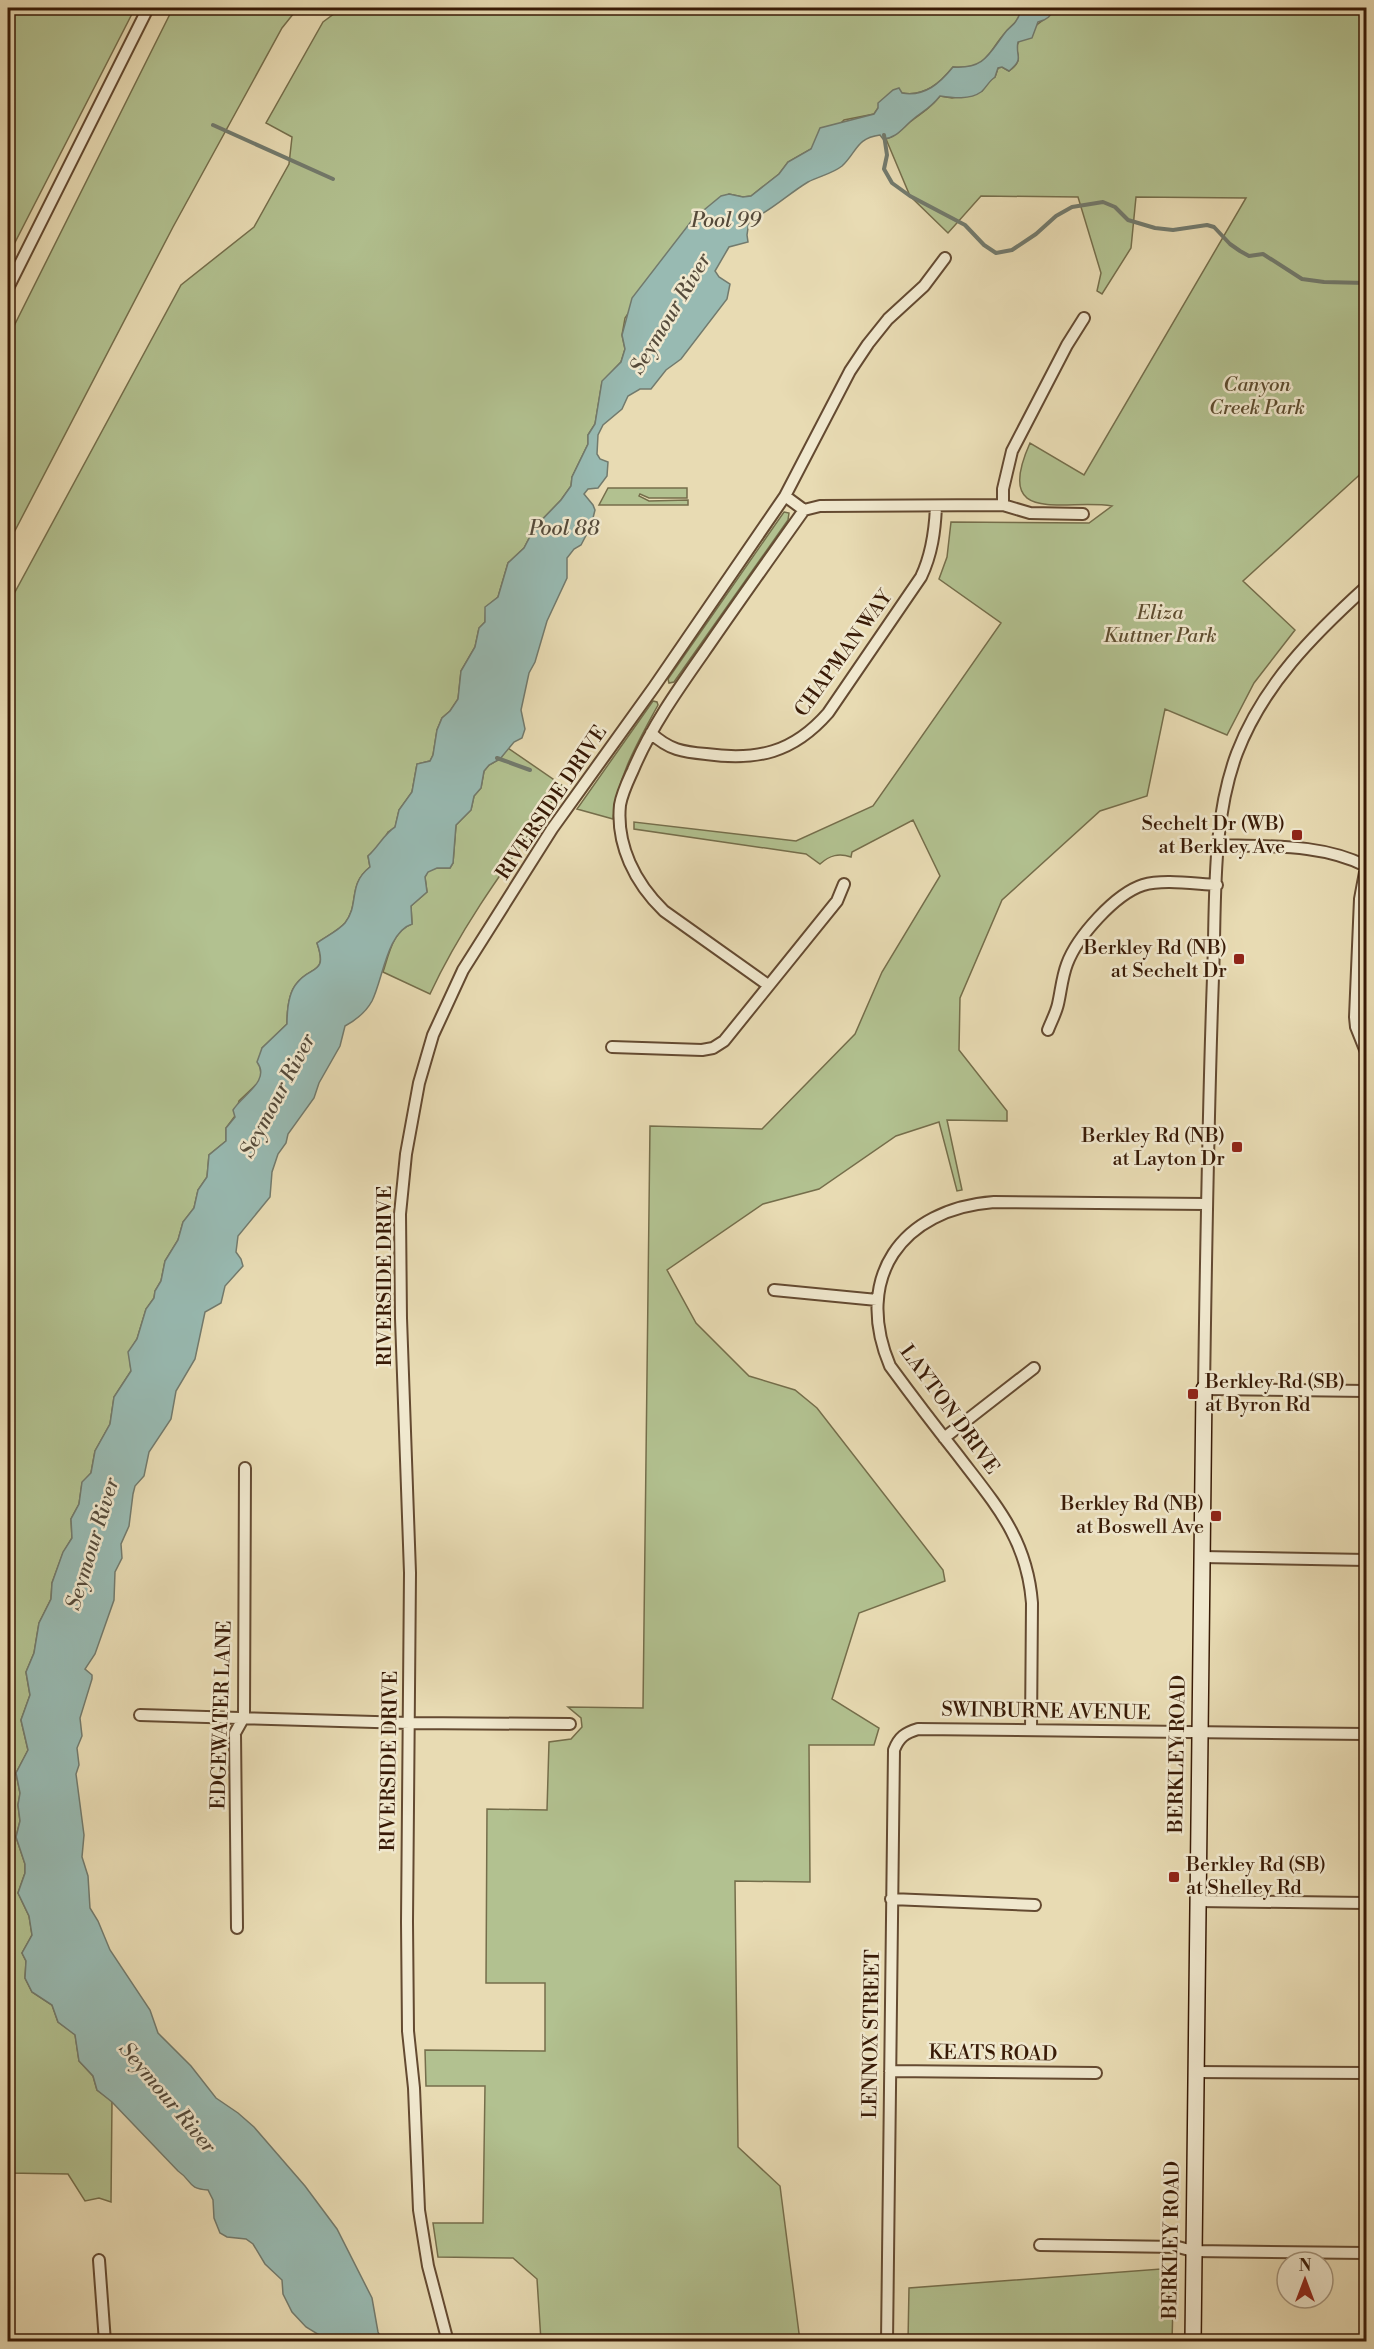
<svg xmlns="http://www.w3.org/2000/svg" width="1374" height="2349" font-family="'Libre Bodoni',serif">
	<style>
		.green { fill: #b2c190; stroke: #756e4b; stroke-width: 1.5 }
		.water { fill: #98bab2; stroke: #727a6d; stroke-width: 1.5 }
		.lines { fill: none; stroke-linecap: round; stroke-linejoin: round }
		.stream { stroke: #727a6d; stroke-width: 4 }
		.street-casing { stroke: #644a31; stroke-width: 14 }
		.secondary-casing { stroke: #381a06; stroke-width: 18 }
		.street { stroke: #f0e8ce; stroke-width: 10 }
		.secondary { stroke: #f0e8ce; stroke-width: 15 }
		.poi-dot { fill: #8f2418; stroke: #f0e8ce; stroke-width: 2 }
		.labels { text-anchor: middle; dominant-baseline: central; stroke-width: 5; stroke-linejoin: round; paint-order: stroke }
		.park-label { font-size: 20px; font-style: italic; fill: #5d4c2f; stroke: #f0e8ce }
		.street-label { font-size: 20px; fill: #381a06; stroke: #f0e8ce }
		.poi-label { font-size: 20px; fill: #381a06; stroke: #f0e8ce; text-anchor: end }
		.water-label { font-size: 21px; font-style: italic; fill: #554a3a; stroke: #f0e8ce }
	</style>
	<rect width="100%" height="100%" fill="#e8dbb3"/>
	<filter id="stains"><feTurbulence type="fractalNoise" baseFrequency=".00333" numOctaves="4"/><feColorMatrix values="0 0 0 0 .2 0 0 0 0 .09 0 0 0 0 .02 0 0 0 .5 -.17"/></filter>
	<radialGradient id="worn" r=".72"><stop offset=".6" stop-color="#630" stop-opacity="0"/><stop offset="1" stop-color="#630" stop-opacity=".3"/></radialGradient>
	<path class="green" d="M8,8H135L8,256Z
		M173,8H298L282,28L173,227L8,544V338Z
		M342,8H1032L1020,13C1017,23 1013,24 1006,32C986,53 990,70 953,67C940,83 925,97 902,93L878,108L874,114L844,120L840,124L830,126L811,149L788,162L779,174L751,196L743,197L729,194L693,219L625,318L622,335L625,349L621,362L602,382L595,424L588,435V444L572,477L571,486L561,500L535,527L524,548L508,563L498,597L486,607L485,622L479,628L475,647L461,671L458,699L450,711L442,718L437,730L433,755L430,761L417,764L412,792L399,810L395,828L388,832L381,845L368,856L370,867C347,885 360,904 345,923C338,931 325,937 317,943C328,975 311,965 297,983C288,993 287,1011 287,1024L262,1048V1074L259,1082L239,1101L235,1116L226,1128V1141L209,1155L207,1177L198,1190L194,1208L183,1222L178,1240L165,1261L161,1281L155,1291L154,1298L146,1309L137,1339L129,1352L131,1371L114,1397L110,1424L95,1451L91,1473L82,1483L79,1504L71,1519L72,1538L63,1553L52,1583L51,1599L39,1623L34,1653L26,1672L30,1695L21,1720L28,1750L16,1773L20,1793L18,1805L20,1821L16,1837L25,1864V1873L18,1893L29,1916L32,1935L22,1953L26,1961L25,1978L32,1992L52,2005L58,2022L75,2034L79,2061L93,2076L97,2090L112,2101L111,2202L99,2198L85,2201L68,2174L8,2173V605L181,285L254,227L289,164L292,137L266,123L323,22Z
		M1055,8H1366V469L1243,581L1295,630L1254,683L1227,735L1165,709L1147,796L1100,811L1002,900L960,998L959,1050L1007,1111V1121L947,1120L962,1190L957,1191L939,1122L896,1136L819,1189L763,1204L667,1270L696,1323L749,1376L795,1390L817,1408L943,1570L945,1581L859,1613L832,1699L879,1728L874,1745H809L810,1882L735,1881L738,2147L780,2186L800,2341H541L537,2279L513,2258L438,2257L433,2223H483L485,2086H426L425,2050L545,2051V1983H486L487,1809L547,1810L549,1742L571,1739L582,1727L581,1718L568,1707L643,1708L650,1126L762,1129L855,1034L882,972L940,876L913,820L852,852L851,857C839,853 830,855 820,864L806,854L634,829V822L796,841L873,806L1001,623L939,579L947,557L951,522L1089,523L1112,506C1066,498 992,528 1030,443L1084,475L1246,198L1136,197L1131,248L1102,294L1097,291L1101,273L1078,197L981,196L948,233L910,196L886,139C899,135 904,126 914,119C925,111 932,106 940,96L952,98L982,91L988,82L995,77L998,68L1002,67L1009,71C1028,57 1011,53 1019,41C1028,27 1049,20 1055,8Z
		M608,488H687V498H649L640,494L639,496L649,501L688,500V505H599Z
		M784,512L789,513L788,520L674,682L669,683L668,679Z
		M653,701L657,702L658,705C638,742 617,777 613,819L577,809Z
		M508,748L563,786C516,853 465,919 430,994L383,972C389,954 393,930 412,924L411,906L427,892L425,877L428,871L436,868H450L453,863L456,825L471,810L474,796L481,788L484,771L489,765L500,759Z
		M1174,2268L1172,2341H908L909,2288Z"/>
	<path class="water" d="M1032,8H1055C1051,16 1047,20 1038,22L1032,38L1018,42C1015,57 1025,58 1009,71L1002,67L998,68L995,77C989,81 986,88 981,92C970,100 953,98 940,96C929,110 922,111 911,121C901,130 896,138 883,139L880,135C856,138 857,152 842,166C832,174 819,176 808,182C788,194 771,211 749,221L747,235L748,242L729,247L715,271L719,277L730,284L727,299L681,359L666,370L651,389H640L628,396L622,409L603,425L598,435L597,454L600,459L608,462L607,476L598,488L588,489L584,494L593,505L595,510L591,526L581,545L574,549L567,558V578L547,621L535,662L529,673L521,710L525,729L522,738L514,742L500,759L489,765L484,771L481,788L474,796L471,810L456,825L453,863L450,868H437L428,872L425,877L427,892L411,906L412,924C387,932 383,979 372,1001C366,1012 356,1020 345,1026L340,1046L319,1083L314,1098L288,1134L286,1143L278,1154L272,1172L270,1197L238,1236L236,1252L241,1259L243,1266L225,1286L221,1303L205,1312L195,1359L176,1391L171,1419L149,1452L144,1476L135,1486L133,1494L129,1526L121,1544L122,1558L115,1572L114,1600L95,1654L85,1669L92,1675V1679L80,1718L82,1736L77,1748L79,1765L76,1774L84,1835L82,1857L88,1876L90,1908L98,1921L110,1950L150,2010L158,2033L191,2066L216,2098L238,2113L254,2127L305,2186L337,2229L372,2298L378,2332L383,2341H324L321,2336L306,2327L292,2312L283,2294L282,2280L265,2264L253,2244L246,2239L227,2237L220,2233L214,2218L213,2200L208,2190C187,2189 193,2181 178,2171L112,2102L97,2090L93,2076L79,2061L75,2035L58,2022L52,2005L32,1992L25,1978L26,1961L22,1953L32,1935L29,1916L18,1893L25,1873V1864L16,1837L20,1821L18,1805L20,1793L16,1773L28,1750L21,1720L30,1695L26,1672L34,1653L39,1623L51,1599L52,1583L63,1552L72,1538L71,1519L79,1504L82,1482L91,1473L95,1451L110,1424L114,1397L131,1371L128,1352L137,1339L146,1309L154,1298L155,1291L161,1281L165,1261L178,1240L183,1222L194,1208L198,1190L207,1177L209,1155L226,1141V1128L235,1117L233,1110C242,1095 271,1081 257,1062L262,1048L287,1024C287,1011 288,993 297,983C311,965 328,975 317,943C325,937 338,931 345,923C360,904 347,885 370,867L368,856C378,847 385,833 395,827L399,810L412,792L417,764L430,761L433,755L437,730L442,718L450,711L458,699L461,671L475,647L479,628L485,622V607L498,597L508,563L524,548L535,527L561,500L571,486L572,477L588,444V435L595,424L602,381L621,362L625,349L622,335L632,298L693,219L710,205L721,196L729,194L743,197L751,196L779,174L788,162L811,149L820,128L874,114L878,108V103L893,90L899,88L902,93C925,97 940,83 953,67C983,69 988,56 1004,34C1010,25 1016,26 1020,13Z"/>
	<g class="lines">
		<path class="stream" d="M213,125L333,179
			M884,135L887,155L884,169L892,183L910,196L965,225L984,245L996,253L1012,250L1036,234L1056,216L1072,207L1103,202L1115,207L1128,220L1155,228L1173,230L1207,225L1214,227L1230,244L1240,251L1249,256L1263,254L1302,279L1324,282L1366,283
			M497,758L530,770"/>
		<defs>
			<path id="street" d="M8,288L148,8
				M785,496L804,510L820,506L1003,505L1030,513L1083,514
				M1003,505V489L1012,451L1067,345L1084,318
				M1366,587C1313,635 1263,685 1237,753C1211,822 1216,904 1213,977C1208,1115 1206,1252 1204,1389L1366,1391
				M651,733C669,750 683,752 706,754C757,761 793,753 828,713L921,577C932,554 935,531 936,506
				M1219,845C1269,847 1320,843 1366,866
				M768,985L664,911C635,883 616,845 620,805C622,793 628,781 633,770C652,725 681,685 709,645C740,600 772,555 804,510
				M1048,1030C1051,1022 1056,1013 1058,1004C1061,991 1062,977 1067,964C1077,937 1115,894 1143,885C1163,879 1195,884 1217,885
				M612,1047L702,1050L713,1048L724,1041L837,901L844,884
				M1366,1052L1356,1027L1355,1017L1360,899L1366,867
				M774,1290L877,1300
				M944,1438L1034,1368
				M1202,1557L1366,1560
				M140,1715L409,1723L570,1724
				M1031,1730L1032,1603C1027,1538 995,1504 957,1454C934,1425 912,1396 890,1366C853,1278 901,1209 994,1202L1206,1204
				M891,1899L1035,1905
				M1197,1901L1366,1903
				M237,1928L235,1733L244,1717L245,1468
				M890,2071L1096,2073
				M1195,2072L1366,2073
				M1040,2245L1178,2247L1193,2251L1366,2253
				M99,2260L105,2342
				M448,2342L428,2266L419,2210L414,2088L408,2031L407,1922L410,1573L401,1318L400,1214L406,1154L419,1083L433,1035L463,970L552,829L654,687L785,496L850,371L868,344L888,319L924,286L945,258
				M887,2342L894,1750C899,1737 905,1733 918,1729L1366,1734"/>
			<path id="secondary" d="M1193,2342L1204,1389"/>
		</defs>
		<use href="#street" class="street-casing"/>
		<use href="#secondary" class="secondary-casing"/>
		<use href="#street" class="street"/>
		<use href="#secondary" class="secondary"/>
	</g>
	<g class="poi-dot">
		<rect x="1291" y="829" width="12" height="12" rx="3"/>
		<rect x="1233" y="953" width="12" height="12" rx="3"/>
		<rect x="1231" y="1141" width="12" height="12" rx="3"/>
		<rect x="1187" y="1388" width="12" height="12" rx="3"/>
		<rect x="1210" y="1510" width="12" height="12" rx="3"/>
		<rect x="1168" y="1871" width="12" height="12" rx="3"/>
	</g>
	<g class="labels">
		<g class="park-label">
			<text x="1257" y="385">Canyon<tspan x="1257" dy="23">Creek Park</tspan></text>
			<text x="1160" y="613">Eliza<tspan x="1160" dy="23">Kuttner Park</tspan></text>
		</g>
		<g class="street-label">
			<text transform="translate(844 654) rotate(-54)">CHAPMAN WAY</text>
			<text transform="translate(552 803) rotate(-56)">RIVERSIDE DRIVE</text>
			<text transform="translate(385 1276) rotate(-90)">RIVERSIDE DRIVE</text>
			<text transform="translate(949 1410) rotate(54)">LAYTON DRIVE</text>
			<text transform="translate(1046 1712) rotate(1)">SWINBURNE AVENUE</text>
			<text transform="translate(222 1715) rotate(-88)">EDGEWATER LANE</text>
			<text transform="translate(1178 1754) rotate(-89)">BERKLEY ROAD</text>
			<text transform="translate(390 1761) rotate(-89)">RIVERSIDE DRIVE</text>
			<text transform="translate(872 2034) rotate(-89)">LENNOX STREET</text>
			<text transform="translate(993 2054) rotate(1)">KEATS ROAD</text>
			<text transform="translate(1172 2240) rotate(-89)">BERKLEY ROAD</text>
		</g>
		<g class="poi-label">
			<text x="1285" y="824">Sechelt Dr (WB)<tspan x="1285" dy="23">at Berkley Ave</tspan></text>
			<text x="1227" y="948">Berkley Rd (NB)<tspan x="1227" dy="23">at Sechelt Dr</tspan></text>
			<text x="1225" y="1136">Berkley Rd (NB)<tspan x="1225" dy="23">at Layton Dr</tspan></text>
			<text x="1205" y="1382" text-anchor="start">Berkley Rd (SB)<tspan x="1205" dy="23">at Byron Rd</tspan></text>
			<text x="1204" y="1504">Berkley Rd (NB)<tspan x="1204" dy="23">at Boswell Ave</tspan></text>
			<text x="1186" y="1865" text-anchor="start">Berkley Rd (SB)<tspan x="1186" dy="23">at Shelley Rd</tspan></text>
		</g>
		<g class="water-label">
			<text x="726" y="221">Pool 99</text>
			<text transform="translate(671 314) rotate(-59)">Seymour River</text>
			<text x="564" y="529">Pool 88</text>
			<text transform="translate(278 1096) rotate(-62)">Seymour River</text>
			<text transform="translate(93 1544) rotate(-73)">Seymour River</text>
			<text transform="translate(167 2098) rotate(50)">Seymour River</text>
		</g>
	</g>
	<rect width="1374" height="2349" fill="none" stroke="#e8dbb3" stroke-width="30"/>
	<rect x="9" y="9" width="1356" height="2331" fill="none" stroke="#381a06" stroke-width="3"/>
	<rect x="15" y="15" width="1344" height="2319" fill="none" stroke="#381a06" stroke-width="1.5"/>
	<g transform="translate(1305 2280)"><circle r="28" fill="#f0e8ce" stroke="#a6967e" stroke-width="1.5"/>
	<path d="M0-4.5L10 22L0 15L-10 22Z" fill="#8f2418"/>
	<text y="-9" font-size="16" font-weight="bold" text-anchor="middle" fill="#381a06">N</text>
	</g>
	<rect width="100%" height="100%" filter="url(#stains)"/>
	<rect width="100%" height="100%" fill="url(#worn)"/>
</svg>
